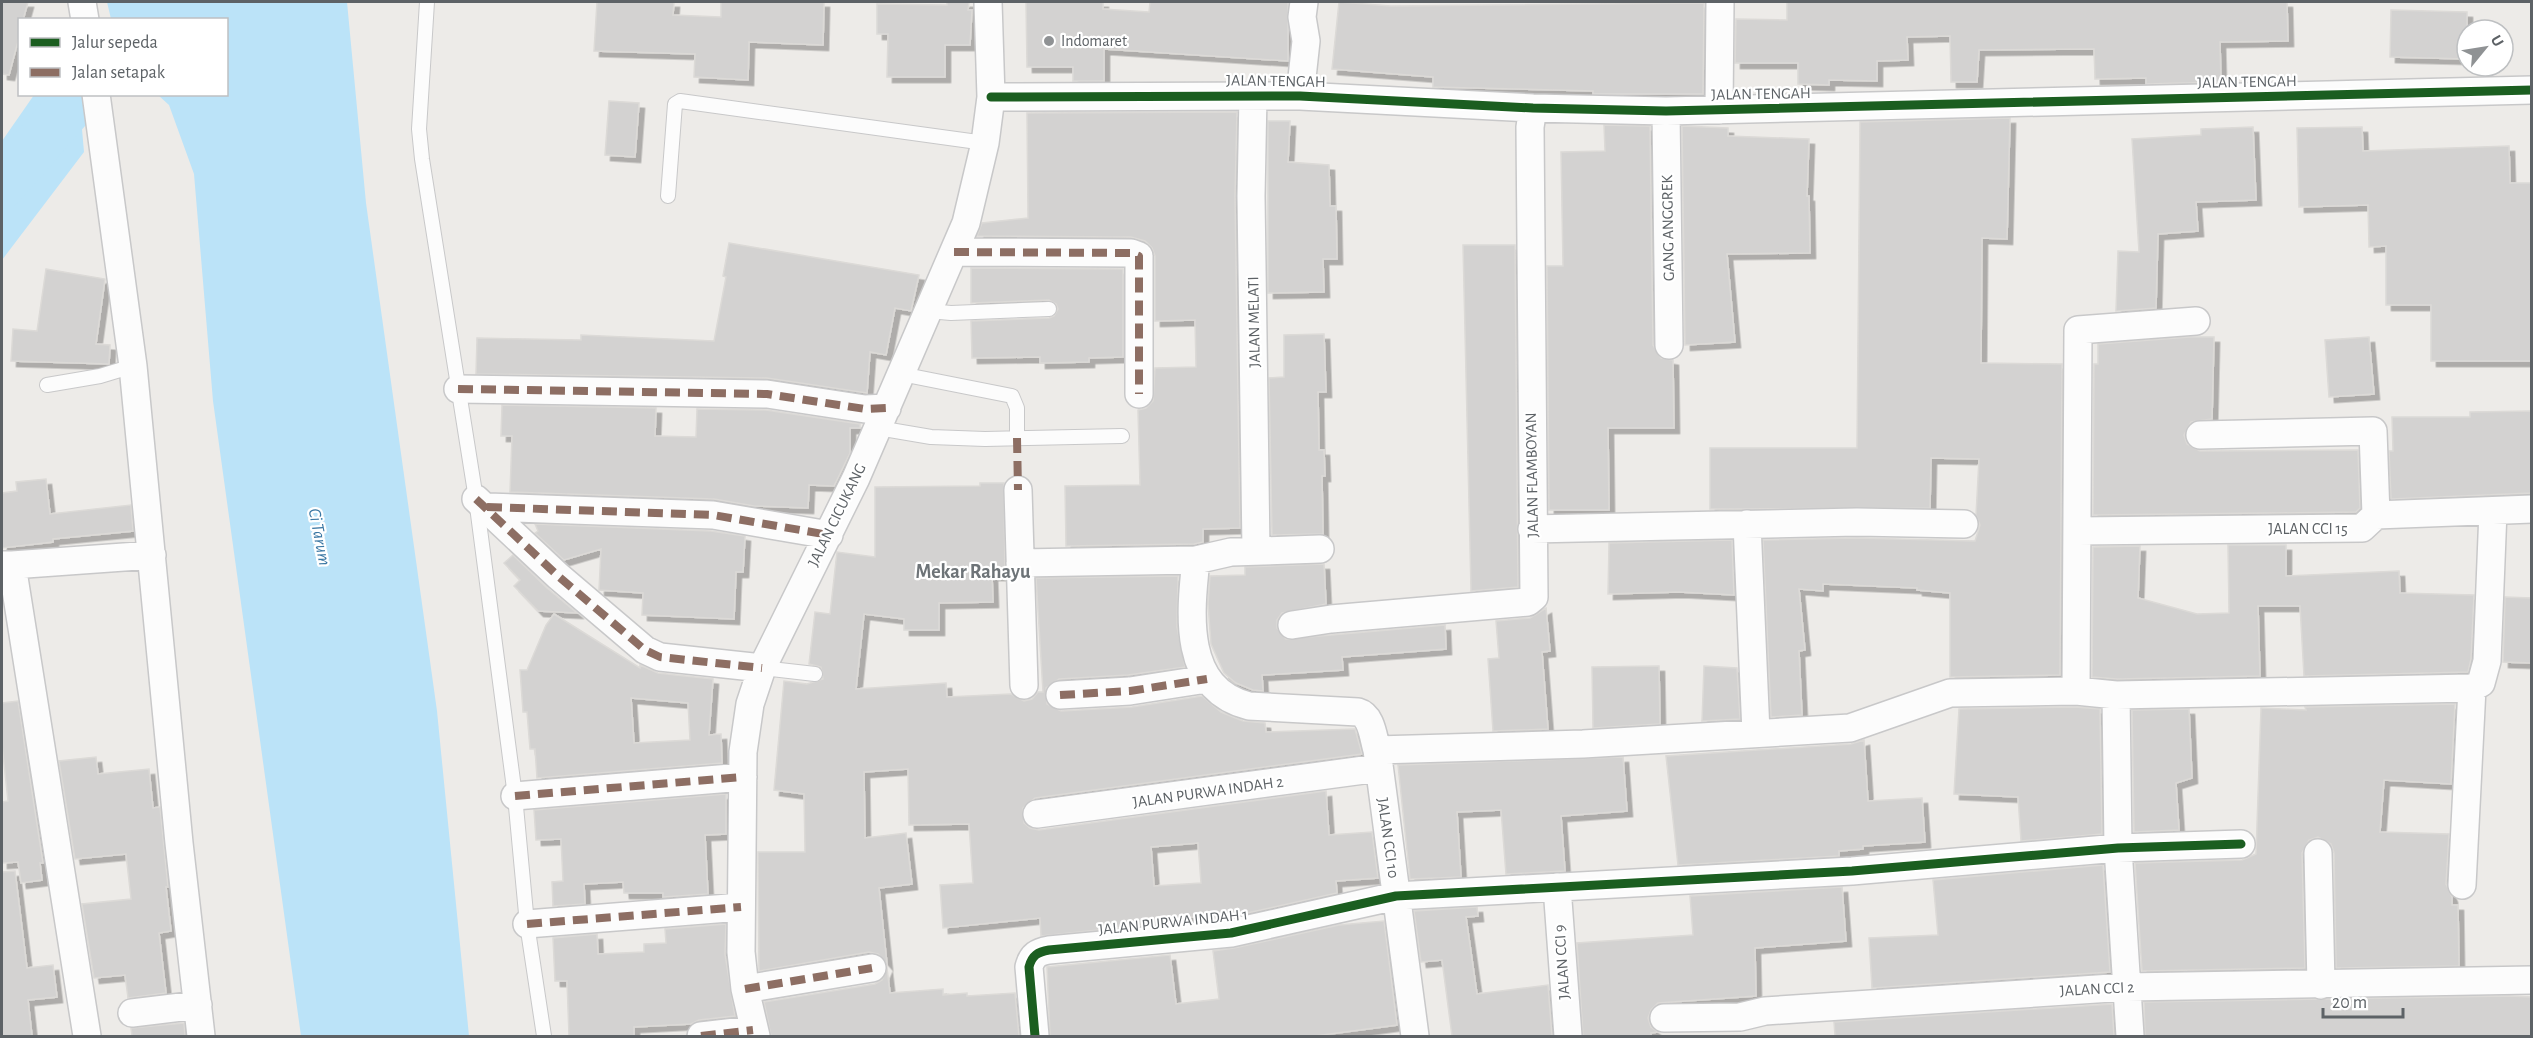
<svg xmlns="http://www.w3.org/2000/svg" width="2533" height="1038" font-family="'Alegreya Sans',sans-serif">
	<style>
		.water { fill: #bbe3f8 }
		.lines { fill: none; stroke-linecap: round; stroke-linejoin: round }
		.river { stroke: #bbe3f8; stroke-width: 48 }
		.building { fill: #d3d2d1; stroke: #dcdad7; stroke-width: 1.5; fill-rule: evenodd; filter: url(#shadow) }
		.lane-casing { stroke: #c8c8c9; stroke-width: 16 }
		.street-casing { stroke: #c8c8c9; stroke-width: 30 }
		.lane { stroke: #fcfcfc; stroke-width: 14 }
		.street { stroke: #fcfcfc; stroke-width: 27 }
		.quiet { stroke: #8d6e63; stroke-width: 8; stroke-dasharray: 15 8; stroke-linecap: butt }
		.cycleway-casing { stroke: #fff; stroke-width: 13 }
		.cycleway { stroke: #1b5e20; stroke-width: 9 }
		.poi-dot { fill: #8f9294; stroke: #fff; stroke-width: 2 }
		.labels { text-anchor: middle; dominant-baseline: central; stroke-width: 4.5; stroke-linejoin: round; paint-order: stroke }
		.poi-label { font-size: 16px; fill: #5d6266; stroke: #fff; text-anchor: start }
		.street-label { font-size: 16px; fill: #5d6266; stroke: #fff }
		.water-label { font-size: 18px; font-style: italic; fill: #3a77a3; stroke: #fff }
		.quarter-label { font-size: 20px; font-weight: bold; fill: #6e7478; stroke: #fff }
	</style>
	<defs>
		<filter id="shadow"><feDropShadow dx="5.5" dy="5.5" stdDeviation="0" flood-color="#0004"/></filter>
	</defs>
	<rect width="100%" height="100%" fill="#edebe8"/>
	<path class="water" d="M107,2H347L366,203L437,711L469,1036H301L213,401L194,174L169,105L158,95L226,94V20L111,19Z
		M34,95H79L84,152L2,260V141Z"/>
	<g class="lines">
		<path class="river" d="M2,185L81,94"/>
	</g>
	<path class="building" d="M2,2H28L23,20H20V34L9,75L2,74Z
		M597,2H674L673,15L721,17V2H824L823,45L749,42L748,80L694,77L695,54L594,51Z
		M947,2H969L968,10H972L970,45H945V77H887L888,34H877V4L947,5Z
		M1026,2H1103V9L1149,12L1150,2H1288V61L1104,49V81H1073V67H1027Z
		M1339,2L1391,6L1704,3L1703,94H1593V91L1433,87V77L1332,69Z
		M1787,2H2287L2288,41L2220,42L2221,82L2146,84V78L2095,79L2094,49L1979,50L1977,82H1951L1950,36L1907,37L1908,60L1877,61V81L1829,80V85L1798,84V63H1735L1736,19L1787,20Z
		M2391,10L2467,12V59L2390,57Z
		M609,101L639,103L635,157L605,155Z
		M1237,112L1235,196L1240,528L1203,529V542L1194,544L1066,546L1065,486L1140,485L1138,410L1146,408L1153,401L1155,368L1196,367L1195,320L1155,321V256L1152,248L1145,241L1131,237L977,236L982,223L1028,218L1027,113Z
		M2010,118L2007,239L1982,238L1981,363L2062,364L2060,675L1950,677V593L1917,590V588L1823,584V591L1799,589L1805,650L1799,651L1802,715L1771,717L1763,540L1857,538L1975,541L1980,525L1976,515L1979,459L1931,458L1930,508L1710,509V448H1857L1860,122Z
		M1268,121H1290L1288,162L1329,165L1330,206H1336L1337,259H1323L1324,292L1268,293Z
		M1604,125L1650,126L1653,345L1661,358L1673,360L1674,428H1608L1609,510H1549L1547,266H1563L1561,152L1605,151Z
		M1682,126L1728,128V136L1809,139L1807,196H1809L1810,253L1727,254L1735,342L1685,345Z
		M2253,127L2256,200L2196,202L2198,231L2158,234L2156,308L2116,311L2118,251L2139,252L2132,139L2201,135V129Z
		M2362,127L2363,151L2509,146L2510,183H2532V361H2431V305H2386V246L2369,247L2368,205L2299,207L2297,128Z
		M729,243L919,275L911,311L895,308L886,355L870,352L867,393L767,378L476,374L477,338L581,340V335L714,341L726,277L723,276Z
		M1463,245H1515L1518,587L1471,591Z
		M971,268L1123,269V357L1089,358V362L1040,363V357L972,358L971,321L1049,318L1054,316L1058,309L1056,304L1049,300L971,303Z
		M46,269L105,279L96,344L110,345L109,364L11,361L13,329L37,331Z
		M1324,334L1326,392H1318L1319,450H1324L1325,476H1322L1323,534L1272,535L1269,378L1284,377V335Z
		M2190,337H2214L2212,419L2191,422L2184,435L2187,444L2200,451L2358,450L2360,508L2356,512L2093,515L2094,364H2098V344Z
		M2369,337L2374,394L2329,397L2325,340Z
		M502,405L656,408L655,436L696,437L697,409L766,410L860,424V428H850V453L834,486L809,485L808,508L754,506L714,499L510,492L512,436H501Z
		M2532,411V493L2391,499L2389,451H2393L2392,417H2470V412Z
		M46,479L50,514L131,505L133,531L53,539V542L2,548V493L17,491L16,482Z
		M980,483H1004L1005,575H992L993,602L939,603V630H904V619L864,614L856,689L946,683L947,697L1011,694L1024,701L1032,699L1038,692H1043L1036,578L1178,576L1177,627L1185,667L1128,675L1059,679L1046,688L1047,704L1061,711L1132,707L1202,696L1221,712L1243,721L1265,723L1266,732L1355,729L1362,754L1035,798L1023,808L1024,823L1030,828L1039,830L1326,791L1329,835L1372,832L1378,878L1336,881L1337,893L1229,917L1209,919L1208,916L1165,919L1166,923L1041,936L1040,918L943,928L940,885L973,883L969,824L909,825L908,769L864,772L865,838L906,833L912,884L879,888L887,964L878,954L869,952L759,971L758,852H805L804,794L774,790L784,681L807,684L823,679L821,667L809,664L815,612L830,614L837,552L875,557V487L980,486ZM1198,843L1201,883L1154,886L1151,847Z
		M535,524L711,531L745,536L743,572H736L734,619L642,615L643,593L599,590L601,549L564,560L535,533L538,531Z
		M1732,540L1734,595L1679,592L1608,594L1609,543Z
		M2228,545H2286V576L2399,571L2400,593L2474,595L2471,659L2468,672L2304,676L2300,606H2258L2260,676L2117,679L2092,677L2093,547L2140,546L2138,598L2197,614L2229,613Z
		M513,555L547,588L577,613L538,611L514,586L520,580L504,563Z
		M1324,564L1326,604L1282,613L1277,620V628L1286,639L1445,625L1446,649L1342,657L1343,670L1262,675L1263,691L1253,690L1236,683L1224,673L1211,644L1208,604L1210,576L1245,575V567Z
		M2505,597L2532,598V663L2503,662Z
		M1546,608L1550,651L1542,652L1548,729L1493,731L1488,659L1499,658L1496,621L1530,618Z
		M554,614L640,668V665L658,673L713,679L709,735L721,734L722,763L537,778L535,749H530L527,712H523L520,670H527L546,625ZM631,698L688,703L690,740L634,743Z
		M1659,666L1660,724L1593,728L1592,667Z
		M1704,666L1737,668L1740,719L1702,721Z
		M18,701L43,863H40L42,880L21,883L18,862L2,863V802L8,801L2,745V703Z
		M2455,704L2451,784L2384,780L2380,832L2449,834L2446,884L2452,897V905H2458L2459,966L2336,968L2334,853L2331,844L2318,837L2309,840L2302,853L2305,968L2142,971L2135,863L2242,860L2256,854L2261,708L2306,710L2305,707Z
		M2075,707L2100,709L2102,834L2021,841L2018,797L1954,794L1959,709Z
		M2189,709L2192,778L2176,783L2179,830L2134,832L2132,710Z
		M1864,740L1868,801L1922,798L1925,842L1863,846V849L1839,851V856L1678,865L1666,756L1851,744Z
		M96,757L98,774L149,769L153,808L160,807L168,887H166L171,931L159,933L166,993L128,998L125,975L94,978L82,904L131,899L126,854L75,859L59,761Z
		M1623,757L1627,811L1561,816L1565,871L1506,874L1501,810L1457,812L1461,877L1410,879L1398,765Z
		M726,794V834L705,835L708,894L663,897V893H624L623,882L584,884L585,904L553,906L552,882L563,881L561,839L536,840L534,810Z
		M2103,865L2110,972L1872,988L1869,938L1938,935L1933,880Z
		M15,871L27,968L53,965L57,997L28,1000L32,1036H2V872Z
		M1842,887L1846,941L1755,948L1756,996L1658,1003L1651,1010L1648,1018L1651,1027L1658,1032L1651,1033V1036H1583L1577,943L1693,935L1690,896Z
		M1477,907L1478,916L1466,917L1477,994L1548,985L1552,1036H1452L1442,960L1421,962L1414,911Z
		M1384,921L1397,1025L1315,1036H1050L1047,967L1170,955L1176,1004L1219,999L1213,951L1234,948L1339,925Z
		M726,924L725,954L735,1016L699,1020L691,1024L634,1027V1036H569L567,981H555L553,938L597,934L598,954L644,952V944L666,943L665,929Z
		M887,968L890,993L943,989V995L967,993V996L1015,993L1019,1036H771L764,1002L875,984L882,980Z
		M2509,996L2532,997V1036H2145L2144,1002Z
		M2112,1004L2114,1036H1835L1834,1022Z
		M184,1023L185,1036H132L131,1028Z"/>
	<g class="lines">
		<defs>
			<path id="lane" d="M427,2L419,129L422,159L476,499L515,796L527,924L544,1036
				M668,196L675,104L680,101L985,143
				M929,311L951,313L1049,309
				M901,374L1012,396L1017,408V438
				M47,385L100,376L133,366
				M878,428L931,437L985,439L1122,436
				M762,668L815,674"/>
			<path id="street" d="M82,2L85,20
				M96,94L133,366L179,843L201,1036
				M1253,95L1251,196L1256,550
				M1300,96L1306,41L1302,17L1304,2
				M991,97L1300,96L1533,108L1666,111L2532,90
				M1719,110L1720,2
				M1666,111L1669,345
				M954,252L1131,253L1139,256V394
				M458,389L767,394L865,409L887,408
				M2200,435L2373,431L2376,515
				M1018,490L1024,685
				M476,499L558,576L645,650L660,657L762,668
				M487,507L713,515L829,535
				M1747,524L1756,733
				M1532,529L1857,522L1964,524
				M2078,531L2362,528L2376,515L2532,509
				M1196,560C1190,614 1182,689 1249,706L1358,712C1372,716 1373,737 1377,750L1415,1036
				M1020,563L1196,560L1231,552L1320,549
				M2,565H12L87,1036
				M12,565L152,555
				M1292,625L1331,619L1528,602L1534,597L1530,127L1533,108
				M2076,691L2078,330L2196,321
				M1060,695L1130,691L1207,679
				M2116,695L2118,848L2130,1036
				M1377,750L1583,744L1850,728L1950,693L2076,691L2116,695L2472,688L2481,683L2487,661L2493,511
				M515,796L743,777
				M1037,814L1379,768
				M2318,853L2321,985
				M2462,885L2472,688
				M1557,887L1568,1036
				M527,924L741,907
				M745,989L872,968
				M132,1013L198,1005
				M1664,1018L1740,1017L1765,1011L2127,987L2532,980
				M701,1036L753,1030
				M756,1036L745,989L741,952L743,752L750,704L762,668L856,478L966,223L985,143L991,97L988,2
				M1035,1036L1029,967C1032,955 1038,952 1049,950L1231,933L1396,896L1852,871L2118,848L2241,844"/>
		</defs>
		<use href="#lane" class="lane-casing"/>
		<use href="#street" class="street-casing"/>
		<use href="#lane" class="lane"/>
		<use href="#street" class="street"/>
		<path class="quiet" d="M954,252L1131,253L1139,256V394
			M458,389L767,394L865,409L887,408
			M1017,438L1018,490
			M476,499L558,576L645,650L660,657L762,668
			M487,507L713,515L829,535
			M1060,695L1130,691L1207,679
			M515,796L743,777
			M527,924L741,907
			M745,989L872,968
			M701,1036L753,1030"/>
		<defs>
			<path id="cycleway" d="M991,97L1300,96L1533,108L1666,111L2532,90
				M1035,1036L1029,967C1032,955 1038,952 1049,950L1231,933L1396,896L1852,871L2118,848L2241,844"/>
		</defs>
		<use href="#cycleway" class="cycleway-casing"/>
		<use href="#cycleway" class="cycleway"/>
	</g>
	<circle class="poi-dot" cx="1049" cy="41" r="6"/>
	<g class="labels">
		<g class="poi-label">
			<text x="1061" y="41">Indomaret</text>
		</g>
		<g class="street-label">
			<text transform="translate(1276 81) rotate(1)">JALAN TENGAH</text>
			<text transform="translate(2247 82) rotate(-1)">JALAN TENGAH</text>
			<text transform="translate(1761 94) rotate(-1)">JALAN TENGAH</text>
			<text transform="translate(1668 228) rotate(-91)">GANG ANGGREK</text>
			<text transform="translate(1254 322) rotate(-91)">JALAN MELATI</text>
			<text transform="translate(1532 475) rotate(-91)">JALAN FLAMBOYAN</text>
			<text transform="translate(837 515) rotate(-64)">JALAN CICUKANG</text>
			<text x="2308" y="529">JALAN CCI 15</text>
			<text transform="translate(1208 792) rotate(-8)">JALAN PURWA INDAH 2</text>
			<text transform="translate(1388 838) rotate(82)">JALAN CCI 10</text>
			<text transform="translate(1173 922) rotate(-6)">JALAN PURWA INDAH 1</text>
			<text transform="translate(1562 962) rotate(-94)">JALAN CCI 9</text>
			<text transform="translate(2097 989) rotate(-3)">JALAN CCI 2</text>
		</g>
		<g class="water-label">
			<text transform="translate(319 537) rotate(79)">Ci Tarum</text>
		</g>
		<g class="quarter-label">
			<text x="973" y="572">Mekar Rahayu</text>
		</g>
	</g>
	<rect width="2533" height="1038" fill="none" stroke="#5d6266" stroke-width="6"/>
	<rect x="18" y="18" width="210" height="78" fill="#ffffff" stroke="#bec0c2" stroke-width="1.5"/>
	<rect x="30" y="38" width="30" height="9" fill="#1b5e20" stroke="#bec0c2" stroke-width="1.5"/>
	<text x="72" y="48" font-size="18" fill="#5d6266">Jalur sepeda</text>
	<rect x="30" y="68" width="30" height="9" fill="#8d6e63" stroke="#bec0c2" stroke-width="1.5"/>
	<text x="72" y="78" font-size="18" fill="#5d6266">Jalan setapak</text>
	<g transform="translate(2485 48) rotate(60)"><circle r="28" fill="#ffffff" stroke="#bec0c2" stroke-width="1.5"/>
	<path d="M0-4.5L10 22L0 15L-10 22Z" fill="#8f9294"/>
	<text y="-9" font-size="16" font-weight="bold" text-anchor="middle" fill="#5d6266">U</text>
	</g>
	<path d="M2323 1008v9h80v-9" fill="none" stroke="#5d6266" stroke-width="3"/>
	<text x="2332" y="1008" font-size="18" fill="#5d6266" stroke="#ffffff" stroke-width="4.5" paint-order="stroke">20 m</text>
</svg>
